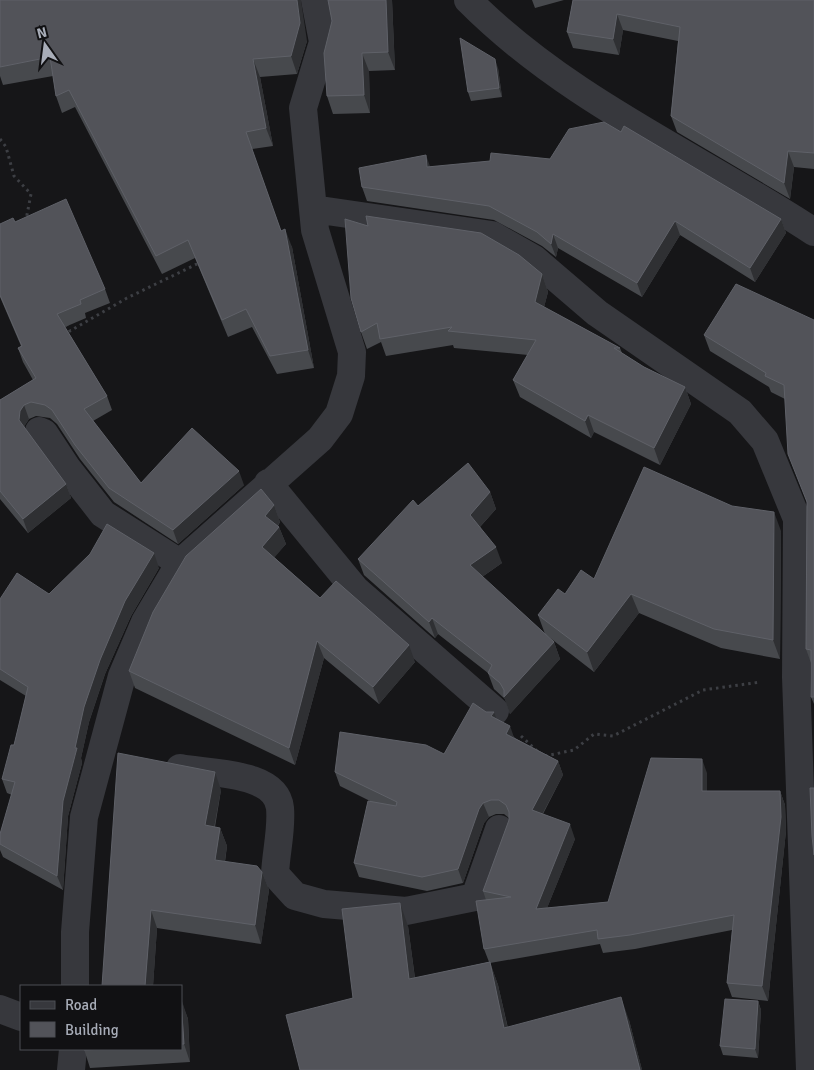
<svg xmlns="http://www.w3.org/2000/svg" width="814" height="1070" font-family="Signika,sans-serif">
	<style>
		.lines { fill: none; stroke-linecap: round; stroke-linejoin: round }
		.path { stroke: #3d3f44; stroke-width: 3; stroke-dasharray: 2.5 4; stroke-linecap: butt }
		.minor { stroke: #37383d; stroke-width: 28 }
		.wall { fill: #47494d }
		.shaded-wall { fill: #2f3033 }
		.building { fill: #525359; stroke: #5f6168 }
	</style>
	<rect width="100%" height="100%" fill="#161618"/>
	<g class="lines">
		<path class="path" d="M0,139L6,147L14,176L31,194L26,220
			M66,324L70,331L127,298L199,263
			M521,736L538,752
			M545,756L574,750L594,734L613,736L703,690L761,682"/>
		<path class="minor" d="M468,0C566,99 698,156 814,232
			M313,209L492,235L534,259L597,313L740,412L765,441L797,519L796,677L810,1070
			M39,431L44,433L67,468L103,514L180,563
			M268,483L355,589L495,711
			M180,768C208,774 276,771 280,808C282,829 276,852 275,874L295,896L324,904L406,911L475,897L499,829
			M75,986V932L84,817L122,676L145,622L180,563L320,439L339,414L351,376L352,352L315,230L303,108L323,42L315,0
			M0,1009L21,1017
			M71,1070L73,1049"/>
	</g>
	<path class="wall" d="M0,0L307,41L297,74L260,77L273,146L252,149L281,231L292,247L314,368L277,374L252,327L228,337L195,258L162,274L75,107L62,113L56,96L53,76L3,85L0,76Z
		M328,0H392L395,70L369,71L370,113L333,114L327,96L332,21Z
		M532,0H564L535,8Z
		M573,0H814V169L794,167L790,199L677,132L671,116L678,41L623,30L619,55L573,48L567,32Z
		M498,68L502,97L471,101L468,92Z
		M621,132L781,219L786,233L755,282L680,235L642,297L558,248L556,257L542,246L494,220L367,201L362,187L430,167L550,159Z
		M15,222L105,289L110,303L85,313L86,318L65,327L107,396L112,410L93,421L141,483L244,485L178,544L114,502L80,459L57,424L50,418L36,416L29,419L25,425L24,428L66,484L71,498L28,533L0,499V400L33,380L23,362L18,348L21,346L0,297V224Z
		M542,274L548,292L544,307L620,348L622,353L644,367L685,387L691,404L660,465L594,432L591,438L520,397L513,380L528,355L454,348L453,345L386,356L381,342L367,349L361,332L351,298Z
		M814,320V704L811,697V663L806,649L807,503L785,399L771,392L769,387L710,351L704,335Z
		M490,492L496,509L480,527L502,563L482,577L554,642L560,659L510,714L505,699L494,689L488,673L438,634L435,638L364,575L358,559L418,506Z
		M274,505L280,522L278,526L279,527L286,544L274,557L320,598L415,662L379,704L324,658L295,765L135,688L129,671Z
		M781,531L780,659L721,648L639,613L594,672L545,634L538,615L565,594L594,579Z
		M159,568L131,616L105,674L89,722L81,758L82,763L68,816L63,890L3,857L0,850V834L12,795L7,793L2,779L14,745L26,696L0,680V599L49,594Z
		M497,719L515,738L558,761L563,775L543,814L575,839L547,908L608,902L707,773V791H780L785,805L786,831L768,1001L732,997L727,983L732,930L635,949L603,953L600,944L490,963L498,985L508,1028L629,1020L642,1070H300L353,998L408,926L415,978L489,962L484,949L486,900L483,891L509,820V818L504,814H496L489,817L484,823L463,883L427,891L359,877L354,863L372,802L340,786L335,772L444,754Z
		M221,790L215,827L220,828L227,846L225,862L262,872L269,890L261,944L157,928L153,986H102Z
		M181,1001L188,1019L190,1062L90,1068L84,1049H181Z
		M758,1001L761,1010L758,1058L723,1055L720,1046Z"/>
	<path class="shaded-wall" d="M297,0H301L307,41L297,74L291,56Z
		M386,0H392L395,70L388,52Z
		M617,14L623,30L619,55L613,39Z
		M362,53L369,71L370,113L364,95Z
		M253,59L260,77L273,146L266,128Z
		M495,59L498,68L502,97L499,88Z
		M788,151L794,167L790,199L784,183Z
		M426,155L431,169L427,167Z
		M781,219L786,233L755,282L750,268Z
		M675,221L680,235L642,297L637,283Z
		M285,229L292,247L314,368L308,350Z
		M553,234L558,248L556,257L551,244Z
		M542,274L548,292L541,319L535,302Z
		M685,387L691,404L660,465L654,448Z
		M24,405L29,419L25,425L24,434L19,420L20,411Z
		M588,415L594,432L591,438L585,421Z
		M239,471L244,485L178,544L173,530Z
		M66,484L71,498L28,533L23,519Z
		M490,492L496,509L476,531L470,515Z
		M274,505L280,522L272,533L265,516Z
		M774,512L781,531L780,659L773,640Z
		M279,527L286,544L269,564L262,547Z
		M496,547L502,563L476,581L470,565Z
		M154,553L159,568L131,616L105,674L89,722L81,758L82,763L68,816L63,890L57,876L63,801L84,707L100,660L125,601Z
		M631,594L639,613L594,672L587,652Z
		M432,618L438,634L435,638L429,622Z
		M317,641L324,658L295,765L289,748Z
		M554,642L560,659L510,714L504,697Z
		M409,645L415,662L379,704L373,687Z
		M494,712L499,726L491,716Z
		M510,726L515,740L506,734Z
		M702,759L707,773V805L702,791Z
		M558,761L563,775L537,824L532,810Z
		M215,772L221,790L211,844L205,825Z
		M780,791L785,805L786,831L768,1001L762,986Z
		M483,803L489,817L484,823L463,883L458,869L479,809Z
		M570,824L575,839L541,923L536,909Z
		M220,828L227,846L222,879L215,860Z
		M262,872L269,890L261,944L255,925Z
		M400,903L408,926L418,1002L409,979Z
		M151,910L157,928L153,986H145Z
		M490,962L498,985L513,1052L504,1028Z
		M621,997L629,1020L642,1070H640Z
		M182,1001L188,1019L190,1062L184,1044Z
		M758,1001L761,1010L758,1058L755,1049Z"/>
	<path class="building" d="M0,0H297L300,23L291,56L253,59L266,128L246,132L281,231L285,229L308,350L270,356L246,309L222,320L188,240L156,256L69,90L56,96L50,57L0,67Z
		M328,0H386L388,52L362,53L364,95L327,96L324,53L332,21Z
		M573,0H814V153L788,151L784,183L671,116L680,27L617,14L613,39L567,32Z
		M460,38L495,59L499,88L468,92Z
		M604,122L621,132L624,126L781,219L750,268L675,221L637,283L553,234L551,244L537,232L489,206L362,187L359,168L426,155L427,167L490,161L491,153L550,159L569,129Z
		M66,199L105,289L80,300L81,304L57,314L107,396L84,409L141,483L192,428L239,471L173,530L109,488L75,445L52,410L45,405L31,402L24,405L20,411L19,420L66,484L23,519L0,491V400L36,378L18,348L22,346L0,295V224L13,218L15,222Z
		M366,216L481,233L519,255L542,274L535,302L620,348H614L644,367L685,387L654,448L588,415L585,421L513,380L536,340L448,331L452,327L380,339L377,323L361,332L351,298L345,219L368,226Z
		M736,284L814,320V697H811V650L806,649L807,502L788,454L784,385L765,376L766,373L704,335Z
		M468,463L490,492L470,515L496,547L470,565L554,642L504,697V690L500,683L488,673L492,665L432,618L429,622L358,559L413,500L418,506Z
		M644,467L732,506L774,512L773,640L714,629L631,594L587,652L538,615L558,589L565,594L581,570L594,579Z
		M261,489L274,505L265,516L279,527L262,547L320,598L336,581L409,645L373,687L317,641L289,748L129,671L153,612L186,556Z
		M107,524L154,553L125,601L100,660L84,707L75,748H77L63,801L57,876L0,844V834L15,782L2,779L11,745H14L28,687L0,669V599L17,573L49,594L90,554Z
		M473,703L486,712H494L491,716L510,726L506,734L558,761L532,810L570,824L536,909L608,902L651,758L702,759V791H780L781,817L762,986L727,983L734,915L630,935L598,939L597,930L484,949L476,901L511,897L483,891L509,820V812L506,805L499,800H491L483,803L479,809L458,869L422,877L354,863L368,801L396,806L397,802L335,772L340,732L426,745L444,754Z
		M118,753L215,772L205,825L220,828L215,860L257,866L262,872L255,925L151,910L145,986H102Z
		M810,788H814V855L812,836Z
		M400,903L409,979L490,962L504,1028L621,997L640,1070H300L286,1015L353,998L342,909Z
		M725,999L758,1001L755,1049L720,1046Z
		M181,1001L184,1044H181Z
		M84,1049H103L84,1050Z"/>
	<rect x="20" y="985" width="162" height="65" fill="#111113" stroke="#4d4f55"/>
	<rect x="30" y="1001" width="25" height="8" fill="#37383d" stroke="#4d4f55"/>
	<text x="65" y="1010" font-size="15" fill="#a8adb8">Road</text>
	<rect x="30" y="1022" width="25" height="15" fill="#525359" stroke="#4d4f55"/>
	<text x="65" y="1035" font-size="15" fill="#a8adb8">Building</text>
	<g transform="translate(45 45) rotate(346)" stroke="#111113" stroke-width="4" paint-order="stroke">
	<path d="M0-4L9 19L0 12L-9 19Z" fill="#a8adb8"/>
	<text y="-8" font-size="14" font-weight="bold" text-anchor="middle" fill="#a8adb8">N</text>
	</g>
</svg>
